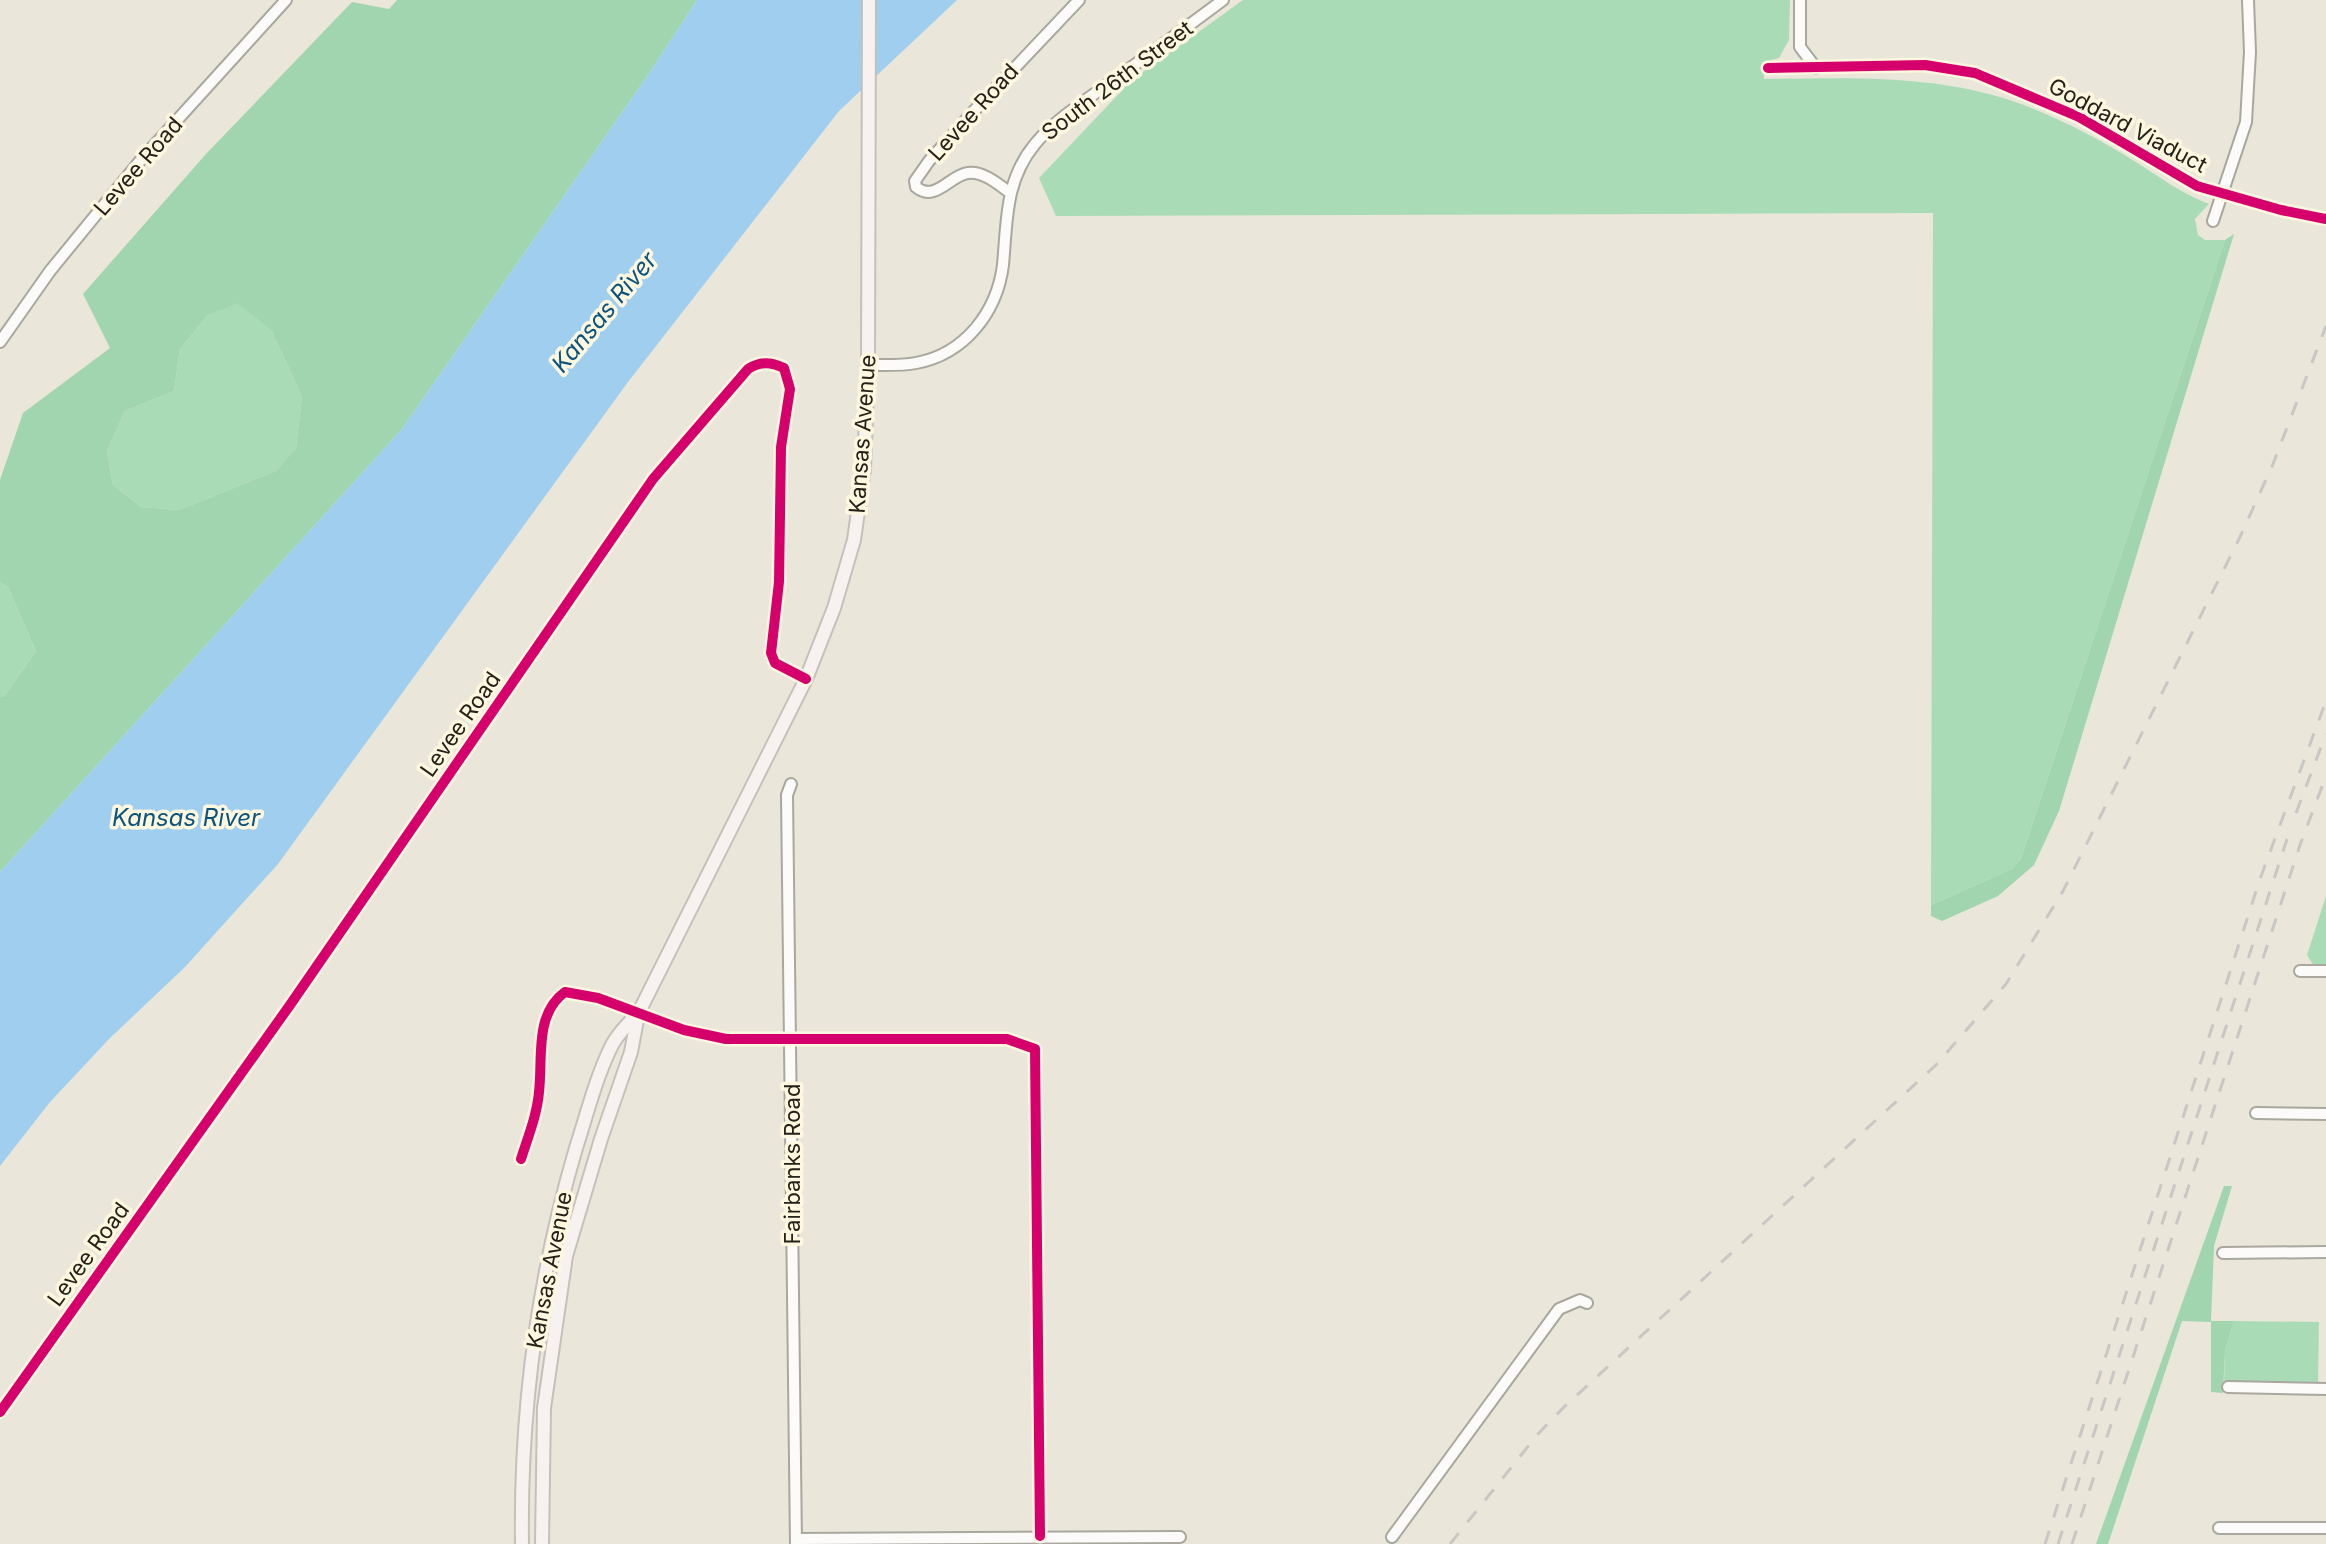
<svg xmlns="http://www.w3.org/2000/svg" width="2326" height="1544" font-family="Inter,sans-serif">
	<style>
		.green { fill: #a9dcb6 }
		.forest { fill: #a1d5af; fill-rule: evenodd }
		.water { fill: #9fceef }
		.lines { fill: none; stroke-linecap: round; stroke-linejoin: round }
		.minor-casing { stroke: #aaa79e; stroke-width: 14 }
		.major-casing { stroke: #c4c1bb; stroke-width: 16 }
		.minor { stroke: #fcfbf9; stroke-width: 10 }
		.major { stroke: #f7f2f0; stroke-width: 12 }
		.rail { stroke: #c8c7c3; stroke-width: 3; stroke-dasharray: 14 14; stroke-linecap: butt }
		.minor-bridge-casing { stroke: #aaa79e; stroke-width: 14; stroke-linecap: butt }
		.minor-bridge { stroke: #fcfbf9; stroke-width: 10 }
		.cycleway-casing { stroke: #fef7e0; stroke-width: 15 }
		.cycleway { stroke: #d6006c; stroke-width: 10 }
		.labels { text-anchor: middle; dominant-baseline: central; stroke-width: 7; stroke-linejoin: round; paint-order: stroke }
		.street-label { font-size: 22px; fill: #242119; stroke: #fef7e0 }
		.water-label { font-size: 24px; font-style: italic; fill: #0c547d; stroke: #fef7e0 }
	</style>
	<rect width="100%" height="100%" fill="#eae6da"/>
	<path class="green" d="M1243,0H1790L1789,40L1779,58L1763,62L1764,79C1861,78 1959,73 2050,116C2078,128 2105,143 2131,159C2157,175 2180,193 2209,204L2195,219L2198,235L2205,240H2225L2021,859L2012,869L1931,905L1933,213L1056,216L1039,178L1132,80Z
		M237,302L271,330L302,396L296,448L276,471L179,510L141,507L113,485L107,451L125,411L174,391L180,349L207,316Z
		M0,582L8,587L36,651L4,697H0Z
		M2326,896V969H2316L2307,955Z
		M2234,1321L2319,1322L2318,1384H2224L2225,1350Z"/>
	<path class="forest" d="M397,0H697L650,72L402,429L0,872V697H4L36,651L8,587L0,582V480L23,413L110,348L83,294L206,154L352,2L389,9ZM237,303L271,330L302,396L296,448L276,471L179,510L141,507L113,485L107,451L125,411L174,391L180,349L207,316Z
		M2234,234L2059,811L2034,865L1998,896L1942,921L1931,916V905L2012,869L2021,859L2225,240Z
		M2224,1186H2232L2214,1246L2211,1321H2234L2225,1350L2223,1393L2211,1392V1322L2182,1321L2108,1544H2096Z"/>
	<path class="water" d="M697,0H957L839,111L628,382L278,864L185,967L110,1038L50,1102L0,1166V872L402,429L650,72Z"/>
	<g class="lines">
		<defs>
			<path id="minor" d="M1800,0V47L1816,68
				M1768,68L1925,65L1975,73L2079,117L2159,164
				M1009,192C998,184 983,171 968,173C950,175 935,203 916,187L915,181L929,161L973,112L1079,0
				M2213,221L2246,122L2250,52L2248,0
				M0,342L50,271L140,161L286,0
				M868,365C884,365 901,366 916,363C965,354 997,312 1003,265C1007,221 1005,180 1035,144C1054,121 1081,104 1105,86C1145,58 1184,29 1223,0
				M791,784L787,795L796,1544
				M2300,971H2326
				M2256,1113L2326,1114
				M521,1159C528,1137 537,1115 539,1092C543,1059 534,1014 565,992L598,998L684,1030L726,1039H1007L1035,1049L1040,1536
				M2223,1253L2326,1252
				M2228,1387L2326,1389
				M0,1412L290,1005L653,479L748,369C761,361 771,362 784,368L790,389L781,447L779,582L771,653L775,663L806,679
				M2219,1528H2326
				M1392,1537L1559,1309L1580,1300L1587,1303
				M796,1539L1180,1537"/>
			<path id="major" d="M522,1544C520,1410 538,1277 576,1148C587,1114 596,1077 612,1045C618,1033 630,1022 639,1012L806,679L834,608L854,540L864,469L868,365L869,0
				M542,1544L544,1408L566,1256L601,1139L631,1052L638,1015"/>
		</defs>
		<use href="#minor" class="minor-casing"/>
		<use href="#major" class="major-casing"/>
		<use href="#minor" class="minor"/>
		<use href="#major" class="major"/>
		<path class="rail" d="M2296,813L2326,734
			M1450,1544L1538,1434L1564,1407L1937,1064L2006,984L2063,891L2241,535L2273,464L2326,326
			M2045,1544L2260,879L2326,701
			M2058,1544L2287,839
			M2072,1544L2300,845L2326,776"/>
		<defs>
			<path id="minor-bridge" d="M2159,164L2197,186L2281,210L2326,219"/>
		</defs>
		<use href="#minor-bridge" class="minor-bridge-casing"/>
		<use href="#minor-bridge" class="minor-bridge"/>
		<defs>
			<path id="cycleway" d="M1768,68L1925,65L1975,73L2079,117L2197,186L2281,210L2326,219
				M521,1159C528,1137 537,1115 539,1092C543,1059 534,1014 565,992L598,998L684,1030L726,1039H1007L1035,1049L1040,1536
				M0,1412L290,1005L653,479L748,369C761,361 771,362 784,368L790,389L781,447L779,582L771,653L775,663L806,679"/>
		</defs>
		<use href="#cycleway" class="cycleway-casing"/>
		<use href="#cycleway" class="cycleway"/>
	</g>
	<g class="labels">
		<g class="street-label">
			<text transform="translate(1117 80) rotate(-37)">South 26th Street</text>
			<text transform="translate(973 112) rotate(-48)">Levee Road</text>
			<text transform="translate(2128 125) rotate(28)">Goddard Viaduct</text>
			<text transform="translate(138 166) rotate(-49)">Levee Road</text>
			<text transform="translate(862 434) rotate(-86)">Kansas Avenue</text>
			<text transform="translate(460 724) rotate(-55)">Levee Road</text>
			<text transform="translate(792 1164) rotate(-90)">Fairbanks Road</text>
			<text transform="translate(88 1254) rotate(-54)">Levee Road</text>
			<text transform="translate(549 1270) rotate(-79)">Kansas Avenue</text>
		</g>
		<g class="water-label">
			<text transform="translate(604 312) rotate(-50)">Kansas River</text>
			<text x="186" y="817">Kansas River</text>
		</g>
	</g>
</svg>
